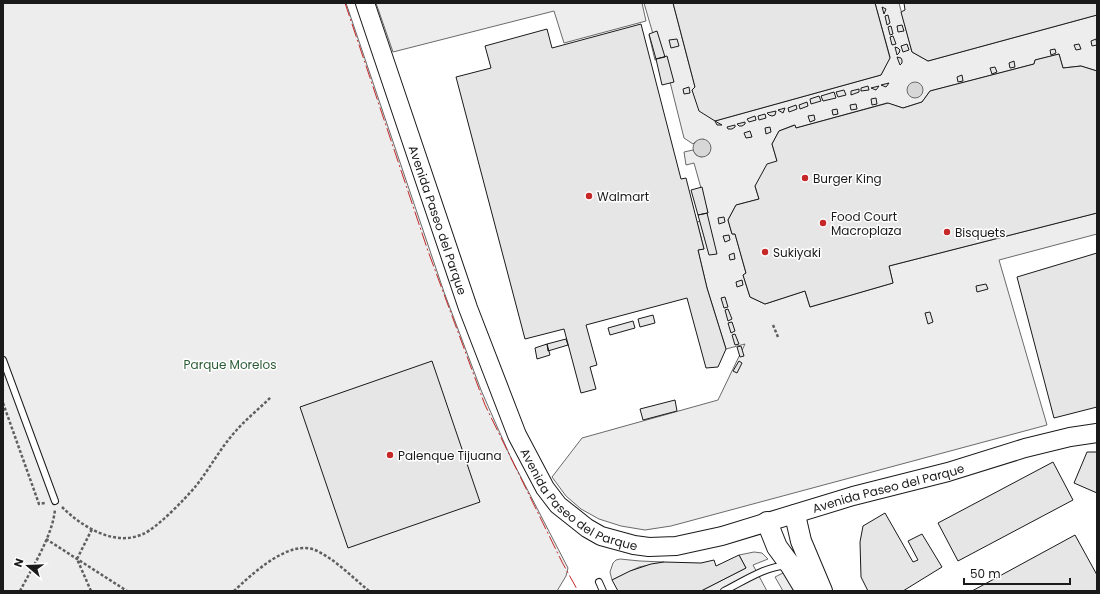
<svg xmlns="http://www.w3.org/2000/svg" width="1100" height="594" font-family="Poppins,sans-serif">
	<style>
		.built { fill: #ededed; stroke: #6a6a6a }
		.water { fill: #d7d7d7; stroke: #6a6a6a }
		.building { fill: #e6e6e6; stroke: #1a1a1a }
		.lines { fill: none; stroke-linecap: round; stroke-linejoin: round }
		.service-casing { stroke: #1a1a1a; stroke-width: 8 }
		.secondary-casing { stroke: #1a1a1a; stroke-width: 20 }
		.primary-casing { stroke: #1a1a1a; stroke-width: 22 }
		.path { stroke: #5f5f5f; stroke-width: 2.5; stroke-dasharray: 3 2; stroke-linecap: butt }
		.service { stroke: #fff; stroke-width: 6 }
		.secondary { stroke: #fff; stroke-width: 18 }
		.primary { stroke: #fff; stroke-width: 20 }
		.power { stroke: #c62828; stroke-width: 1; stroke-dasharray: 14 3 2 3; stroke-linecap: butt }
		.poi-dot { fill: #c62828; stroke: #fff; stroke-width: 1.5 }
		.labels { text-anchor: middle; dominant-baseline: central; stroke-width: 3; stroke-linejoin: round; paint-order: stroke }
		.poi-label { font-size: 12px; fill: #1a1a1a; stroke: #fff; text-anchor: start }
		.street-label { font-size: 12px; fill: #1a1a1a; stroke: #fff }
		.park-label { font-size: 12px; fill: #2b5a34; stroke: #fff }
	</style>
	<rect width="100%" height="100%" fill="#fff"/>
	<path class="built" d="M3,3H346L444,292L481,390L511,458L568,568L566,576L557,591H3Z
		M376,3H642L646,21L564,43L554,11L393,52Z
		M644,3H673L695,87L692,90L715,121L881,75L890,57L875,3H899L912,52L928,61L1097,15V71L1081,66L1063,68L1059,54L1035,60L1034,64L930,91L922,102L903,108L887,103L796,128L794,125L779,131L772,144L777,161L755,186L759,199L736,205L728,220L732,234H735L746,273L743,275L750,297L765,304L805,291L810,307L893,283L889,266L1097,213V234L999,260L1047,425L671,526L645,530L621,526L599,519L581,509L566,496L552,477L582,438L718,400L745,344L726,349L707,288L698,250L704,249L697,222L701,221L700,215L708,213L694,163L686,165L684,152L693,150L696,155L701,157L709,154L710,145L704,139L695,142L693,144L684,138L664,58L655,60L649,35L653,34Z
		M754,552L762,553L768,559L753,565L767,591H701L746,568L739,555Z
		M620,559L640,561L664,562L639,567L612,580L610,572L613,563L616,560Z
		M783,573H787L799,591H783L775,577Z"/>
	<path class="water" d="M907 90a8 8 0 1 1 16 0a8 8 0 1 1-16 0Z
		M693 148a9 9 0 1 1 18 0a9 9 0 1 1-18 0Z"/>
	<path class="building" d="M673,3H875L890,58L881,75L715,121L699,111L692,90L695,87Z
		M904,3H1097V15L928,61L912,52L901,12L905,10Z
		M882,7L886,9L884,14Z
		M888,15L890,23L887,25L885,16Z
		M641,24L681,179L686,178L704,249L698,250L707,288L726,349L718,367L706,368L687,298L586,325L597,365L590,367L596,389L581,393L564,329L525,339L456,77L491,68L485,46L547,29L552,48Z
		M902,25L904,31L898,32L897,26Z
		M891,26L893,34L890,35L888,27Z
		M657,31L665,57L656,59L649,34Z
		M893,36L896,44L892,45L890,37Z
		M677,39L679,46L671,48L669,40Z
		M1096,39L1097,45L1092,46L1091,41Z
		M907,44L909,50L903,52L901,46Z
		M1079,44L1081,49L1076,50L1074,45Z
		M895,47L898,48L900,50L899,53L897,55Z
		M1055,49L1056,53L1051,55L1050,50Z
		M1059,54L1063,68L1081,66L1097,71V213L889,266L893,283L810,307L805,291L765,304L750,297L743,275L746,273L735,234H732L728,220L736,205L759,199L755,186L767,164L777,161L772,144L779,131L795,125L796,128L888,103L903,108L922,102L930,91L1034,64L1035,60Z
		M667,56L674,82L662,85L656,59Z
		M897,57L901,58L902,60V63L900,65Z
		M1014,61L1015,67L1010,68L1009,63Z
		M995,67L997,72L992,74L990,68Z
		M962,75L963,81L958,82L957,77Z
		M889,83L886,87L881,85Z
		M868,86L869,90L861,91V88Z
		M879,86L876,90L871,88Z
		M689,87L690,93L684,94L683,89Z
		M859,89V92L851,95V91Z
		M844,90L846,95L838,97L836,92Z
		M834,92L836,98L823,101L821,96Z
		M819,96L821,101L811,104L810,99Z
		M876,98L877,104L872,105L871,99Z
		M807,102L808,106L800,109L799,105Z
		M856,104L857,109L851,110L850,105Z
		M796,105L797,109L789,112L788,108Z
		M785,108L783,113L778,110Z
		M837,109L838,114L833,115L832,110Z
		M776,111L775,115L772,116L769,115L767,113Z
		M765,114L766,118L759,120L758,116Z
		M814,115L815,120L810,122L808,116Z
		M755,116L756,120L749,122L747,119Z
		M715,121L722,125H717Z
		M745,122V124L742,126H739L737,124Z
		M735,125V127L732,129H728L727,127Z
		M770,127L771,132L766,134L765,128Z
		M750,131L752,137L746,138L744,133Z
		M702,187L708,213L698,215L691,190Z
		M707,213L717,254L709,255L698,215Z
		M724,217L725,222L719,224L718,218Z
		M729,235L730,240L725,242L723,236Z
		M734,253L735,259L730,260L729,255Z
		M1097,253V407L1054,418L1017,277Z
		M742,280L743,285L737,287L736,282Z
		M986,284L988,289L977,292L976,286Z
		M725,297L728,307L724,308L721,298Z
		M728,309L732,319L728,321L725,310Z
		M930,312L933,322L928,324L925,313Z
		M653,315L655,323L640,327L638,319Z
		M633,321L635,328L610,335L608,328Z
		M732,322L735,331L731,333L728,323Z
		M735,334L739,344L735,345L732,335Z
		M566,339L568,345L548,351L547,344Z
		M547,344L550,355L537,359L535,348Z
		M741,346L744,356L740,357L737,347Z
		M432,361L480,502L348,548L300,407Z
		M739,361L742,363L737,373L733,371Z
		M675,400L677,411L643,420L640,409Z
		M1087,452H1097V493L1074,483Z
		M1053,462L1073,500L958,561L938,523Z
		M885,513L913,562L918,560L908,541L922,534L942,567L903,591H868L861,577L860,542L863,526Z
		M1075,535L1097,575V591H972Z
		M739,555L746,568L701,591H618L612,580L630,571L651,564L664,562L701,563L714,560L716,566Z"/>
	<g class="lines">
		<defs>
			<path id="service" d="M3,360L55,501
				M599,582L603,591
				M724,591C742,582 766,566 785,566"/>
			<g id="secondary">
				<path id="s1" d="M365,3L468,308L517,435L545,488L558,505L587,528L601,536L634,545L649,547L676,546L722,536L853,496L948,472L1025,448L1070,437L1097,433"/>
			</g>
			<path id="primary" d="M795,515L801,541L822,591
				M767,522L777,547L791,566L806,591"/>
		</defs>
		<use href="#service" class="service-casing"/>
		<use href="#secondary" class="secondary-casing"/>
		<use href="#primary" class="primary-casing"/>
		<path class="path" d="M773,325L778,337
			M3,403L39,504L45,503
			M62,507C82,527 115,547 143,534C157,528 185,499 195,487C209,470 219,450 234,433C245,420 259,409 271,397
			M46,539L127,591
			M20,591C32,568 53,535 55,509
			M91,591L77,559L92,529
			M234,591C252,574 289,539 315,550C335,559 352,577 369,591"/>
		<use href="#service" class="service"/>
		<use href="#secondary" class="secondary"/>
		<use href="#primary" class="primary"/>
		<path class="power" d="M345,3L428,251L485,405L562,562L578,591"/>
	</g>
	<g class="poi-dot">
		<circle cx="805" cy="178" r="4"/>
		<circle cx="589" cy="196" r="4"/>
		<circle cx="823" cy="223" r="4"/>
		<circle cx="947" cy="232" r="4"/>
		<circle cx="765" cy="252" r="4"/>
		<circle cx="390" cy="455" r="4"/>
	</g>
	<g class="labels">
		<g class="poi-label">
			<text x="813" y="178">Burger King</text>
			<text x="597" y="196">Walmart</text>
			<text x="831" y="216">Food Court<tspan x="831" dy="14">Macroplaza</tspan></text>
			<text x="955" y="232">Bisquets</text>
			<text x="773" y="252">Sukiyaki</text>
			<text x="398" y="455">Palenque Tijuana</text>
		</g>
		<g class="street-label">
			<text stroke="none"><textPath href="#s1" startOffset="229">Avenida Paseo del Parque</textPath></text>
			<text stroke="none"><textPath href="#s1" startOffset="889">Avenida Paseo del Parque</textPath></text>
			<text stroke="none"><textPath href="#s1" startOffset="552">Avenida Paseo del Parque</textPath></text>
		</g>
		<g class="park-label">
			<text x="230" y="364">Parque Morelos</text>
		</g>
	</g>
	<rect width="1100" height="594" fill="none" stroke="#1a1a1a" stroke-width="8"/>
	<g transform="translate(28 566) rotate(289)" stroke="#ffffff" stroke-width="3" paint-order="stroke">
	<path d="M0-3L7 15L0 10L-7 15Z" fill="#1a1a1a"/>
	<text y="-6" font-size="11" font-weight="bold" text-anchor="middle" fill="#1a1a1a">N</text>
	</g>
	<path d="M964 578v6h106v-6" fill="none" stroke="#1a1a1a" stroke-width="2"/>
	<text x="970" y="578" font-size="12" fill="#1a1a1a" stroke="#ffffff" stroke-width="3" paint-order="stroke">50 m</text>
</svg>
